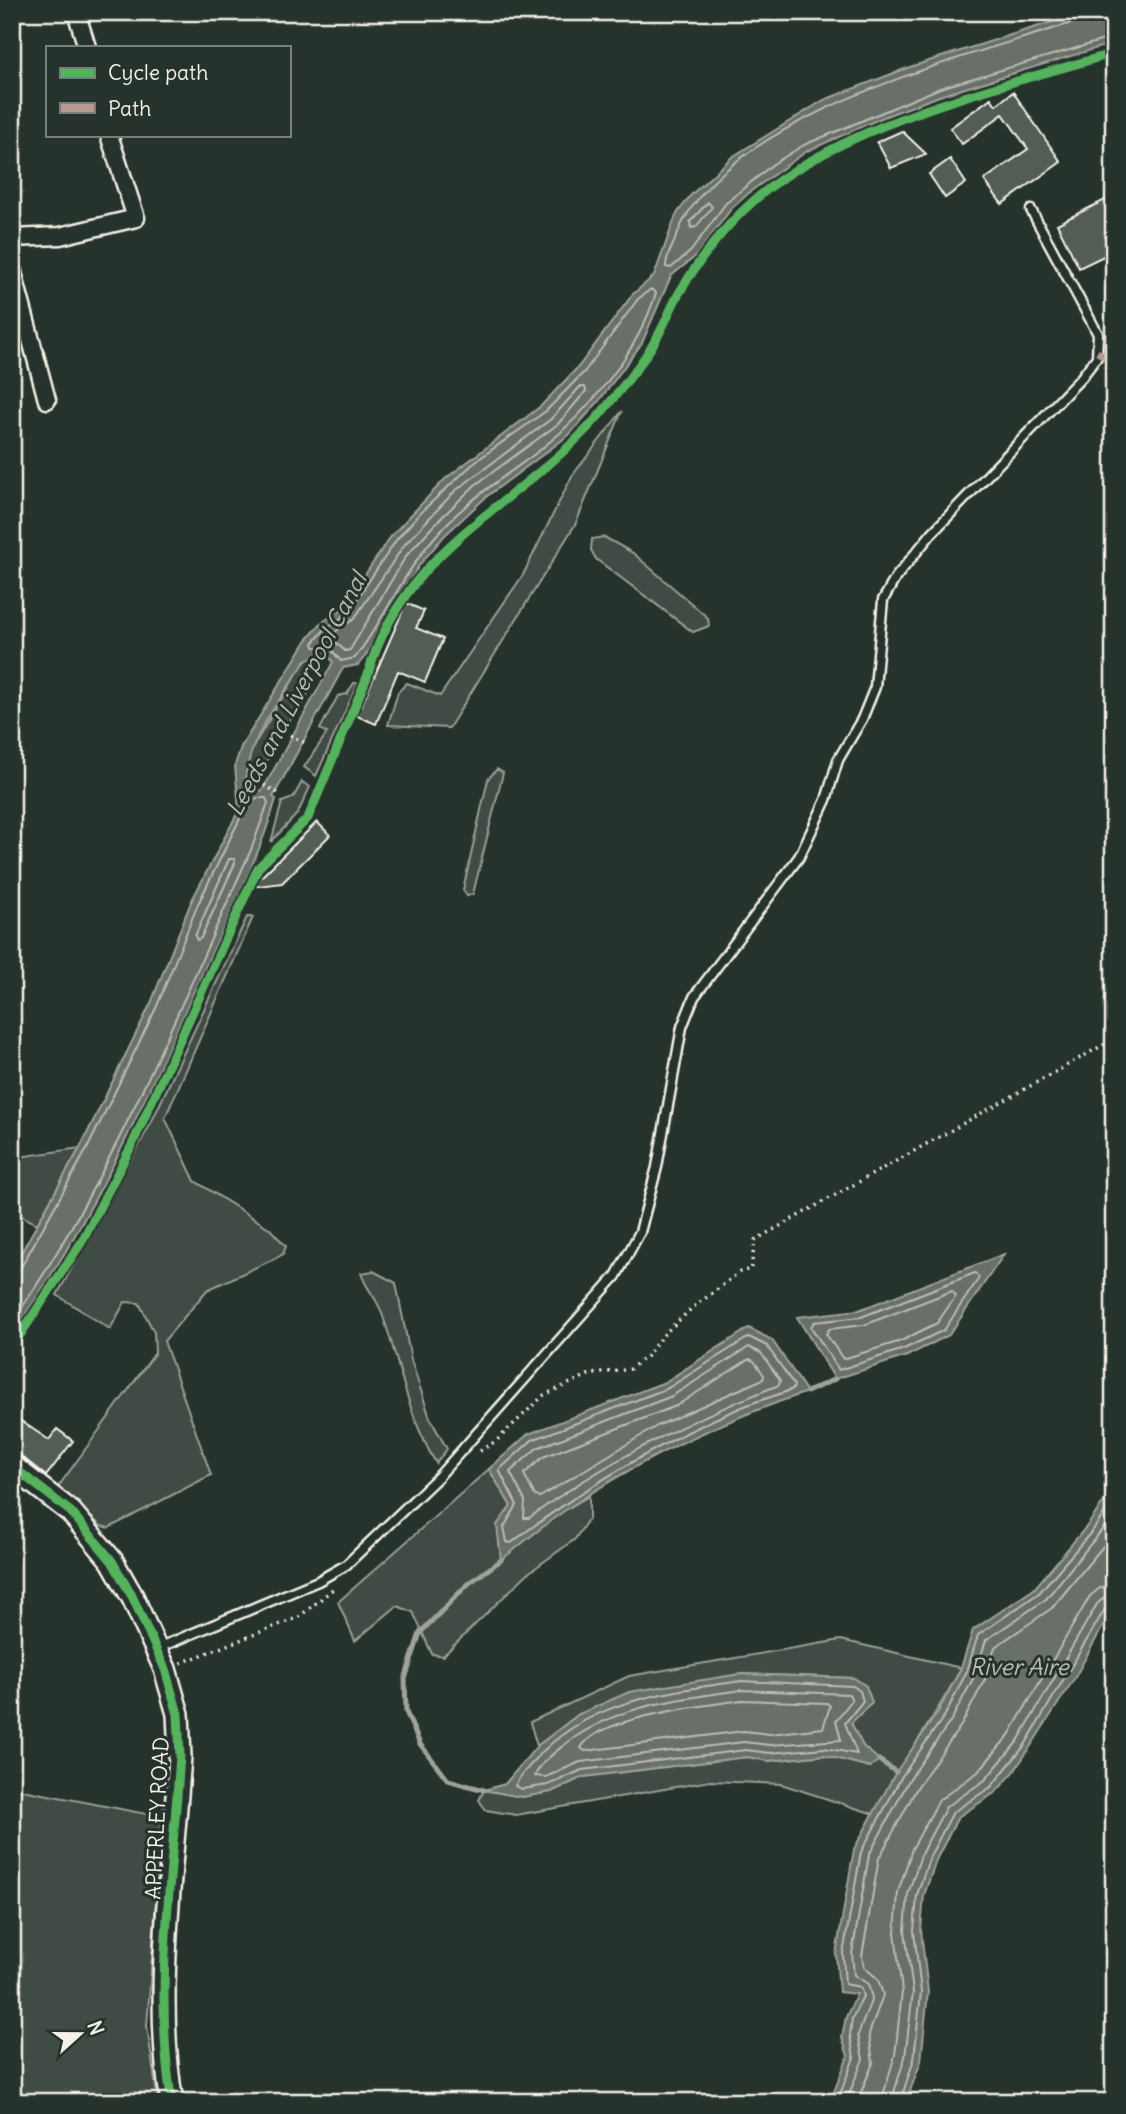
<svg xmlns="http://www.w3.org/2000/svg" width="1126" height="2114" font-family="Delius,sans-serif">
	<style>
		.green { fill: #414b45; stroke: #9a9e96; stroke-width: 2 }
		.water { fill: #676f68; stroke: #9fa39b; stroke-width: 2; fill-rule: evenodd }
		.lines { fill: none; stroke-linecap: round; stroke-linejoin: round }
		.shore { stroke: #bcbdb5; stroke-width: 2 }
		.stream { stroke: #9fa39b; stroke-width: 5 }
		.building { fill: #525c55; stroke: #f4f1e8; stroke-width: 2 }
		.service-casing { stroke: #f4f1e8; stroke-width: 13 }
		.minor-casing { stroke: #f4f1e8; stroke-width: 21 }
		.tertiary-casing { stroke: #f4f1e8; stroke-width: 26 }
		.path { stroke: #f4f1e8; stroke-width: 3.5; stroke-dasharray: 2 5; stroke-linecap: butt }
		.service { stroke: #26332d; stroke-width: 8 }
		.minor { stroke: #26332d; stroke-width: 16 }
		.tertiary { stroke: #26332d; stroke-width: 21 }
		.quiet { stroke: #b69a8f; stroke-width: 7; stroke-dasharray: 14 7; stroke-linecap: butt }
		.cycleway-casing { stroke: #26332d; stroke-width: 13 }
		.cycleway { stroke: #56b35d; stroke-width: 9 }
		.labels { text-anchor: middle; dominant-baseline: central; stroke-width: 6; stroke-linejoin: round; paint-order: stroke }
		.street-label { font-size: 21px; fill: #f4f1e8; stroke: #26332d }
		.water-label { font-size: 23px; font-style: italic; fill: #bcbdb5; stroke: #26332d }
	</style>
	<rect width="100%" height="100%" fill="#26332d"/>
	<filter id="ink" filterUnits="userSpaceOnUse"><feTurbulence type="fractalNoise" baseFrequency=".0143" numOctaves="2"/><feDisplacementMap in="SourceGraphic" scale="14" xChannelSelector="R" yChannelSelector="G"/><feConvolveMatrix kernelMatrix="1 2 1 2 8 2 1 2 1" color-interpolation-filters="sRGB"/></filter>
	<g filter="url(#ink)">
		<path class="green" d="M622,411L576,523L449,728L388,725L398,692L407,683L440,696L523,575L572,476Z
			M604,537L633,553L708,618L709,626L693,632L596,559L591,550L592,539Z
			M325,654L320,668H309L314,682L299,710L296,709L289,722L280,720C278,741 270,756 259,774L251,776L248,780L244,777L248,755L299,670L306,660Z
			M354,683H358L316,776L304,767L327,733L320,729L338,696L347,694Z
			M497,769L503,773L473,894L467,896L463,890L488,779Z
			M302,782L310,787L298,813L271,842L282,802L293,798Z
			M247,917H253L165,1118L195,1181L269,1228L286,1246L283,1254L274,1259L207,1290L164,1341L211,1475L109,1528L101,1526L58,1487L155,1353L154,1332L139,1303L125,1302L110,1329L57,1295L152,1121Z
			M80,1148L37,1224L12,1211V1158Z
			M373,1271L396,1283L411,1360L430,1418L447,1449L436,1463C407,1415 400,1362 381,1311C376,1297 365,1287 361,1273Z
			M489,1469L511,1506L570,1507L589,1496V1518L575,1539L527,1574L443,1656L432,1654L413,1612L397,1606L355,1641L338,1602Z
			M841,1640L961,1668C935,1719 900,1763 874,1814L781,1784L710,1781L516,1815L486,1810L479,1800L484,1790L522,1797L551,1792L583,1777L747,1757L769,1761L824,1755L870,1767L851,1722L872,1703L854,1678L740,1674L579,1714L537,1746L530,1722L629,1676Z
			M12,1788L162,1817L147,2026L158,2102H12Z"/>
		<path class="water" d="M1083,12H1114V43L942,95L886,116L807,151L751,191L731,209L696,256L671,276L642,343L598,402L569,435L486,497L444,536L420,564L366,655L358,665L343,668L273,797L276,799C258,862 226,921 199,981C145,1102 90,1225 12,1334V1269L81,1146L151,1003L191,902L239,810L235,765L241,747L306,641L321,623L341,610L392,535L445,479L541,406L579,366L633,294L654,276L676,215L691,195L732,157L824,100L910,67ZM318,655H328L333,662L262,791L257,789L246,798C239,747 280,701 306,660Z
			M1004,1254L949,1335L907,1356L835,1379L797,1317L859,1310Z
			M749,1328L772,1340L807,1392C724,1420 642,1458 570,1507C546,1523 524,1542 501,1560L497,1525L511,1506L489,1469L528,1434L665,1382Z
			M1114,1487V1606L1074,1679L1014,1772L996,1792L958,1817L937,1858L924,1895L921,1930L928,1992L921,2061L906,2102H830L848,2056L842,2037L846,2017L857,1994L839,1992L836,1954L854,1849L896,1772L938,1712L961,1668L973,1630L1034,1589L1087,1526Z
			M740,1674L854,1678L866,1686L872,1702L851,1723L863,1746L879,1760L870,1767L824,1755L769,1761L747,1757L583,1777L551,1792L522,1797L484,1790L505,1784L537,1746L579,1714L629,1692Z"/>
		<g class="lines">
			<path class="shore" d="M1080,12L1075,22C963,58 721,116 676,237C673,247 665,257 666,267L671,268L691,251L726,203L773,164L804,145L940,88L1114,37
				M708,202L712,207L696,227L691,228L690,222Z
				M651,289L656,293C638,352 589,411 540,450C506,476 470,498 441,530C405,568 386,617 355,658L341,661L330,648L314,647L313,643L326,628L347,614L397,539L420,513L476,461L546,411L585,371L638,299Z
				M580,387H585L586,391L558,424L475,485L433,526L406,556L350,650L345,651L332,639V634L354,619L405,544L455,491L551,419Z
				M229,859H234L235,863L201,938L197,940L195,936Z
				M12,1271L21,1267L87,1149L157,1006L198,904L246,806L257,798H266L268,803L251,850C178,1009 113,1177 12,1322
				M975,1273L979,1278L944,1330L904,1349L839,1370L811,1327L814,1322L861,1317Z
				M952,1291L956,1296L937,1323L901,1341L843,1359L826,1334L829,1329L864,1325Z
				M749,1337L767,1346L794,1385L793,1389C776,1396 759,1400 742,1407C660,1442 582,1489 511,1543L507,1542L504,1527L517,1505L499,1470L532,1440L668,1388Z
				M749,1347L761,1353L780,1380L779,1385C691,1419 605,1461 529,1518H524L525,1501L510,1472L537,1448L672,1396Z
				M749,1359L754,1361L764,1375L763,1379L657,1426L540,1497L535,1496L524,1474L543,1457L676,1406Z
				M741,1681L853,1686L860,1691L863,1701L845,1723L857,1754L824,1748L770,1753L746,1750L582,1770L548,1785L522,1789L515,1786C518,1777 527,1769 534,1761C586,1700 666,1692 741,1681Z
				M741,1690L849,1694L852,1700L836,1720L841,1740L770,1745L744,1742L580,1762L546,1777L535,1776C540,1763 553,1754 564,1745C618,1704 676,1700 741,1690Z
				M742,1700L827,1703L830,1706L823,1728L770,1734L744,1731L585,1751L581,1748C597,1717 708,1705 742,1700Z
				M837,2102L854,2058L850,2035L852,2019L863,1996L860,1987L845,1984L843,1954L861,1852L902,1776L945,1715L967,1671L978,1635L1039,1593L1093,1530L1114,1499
				M846,2102L863,2059L858,2035L872,1998L868,1984L854,1975L852,1954L869,1855L909,1780L952,1719L975,1675L986,1640L1046,1599L1114,1515
				M857,2102L873,2063L869,2034L883,1995L878,1979L864,1967L862,1956L879,1858L918,1786L962,1724L985,1679L995,1647L1052,1608L1114,1533
				M881,2102L895,2055L902,1992L895,1932L898,1892L912,1849L939,1800L978,1772L1009,1735L1090,1596L1100,1588L1114,1585
				M891,2102L905,2057L913,1992L905,1931L908,1894L922,1852L946,1807L985,1780L1018,1741L1097,1604L1105,1597L1114,1596
				M900,2102L914,2059L921,1992L914,1931L917,1895L930,1856L953,1812L991,1787L1025,1745L1105,1609L1114,1605"/>
			<path class="stream" d="M807,1392L835,1379
				M879,1760L896,1772
				M484,1790L448,1780L420,1744L406,1712L405,1679L420,1633L468,1584L501,1560"/>
		</g>
		<path class="building" d="M1013,92L1061,162L1002,204L984,180L1028,149L1003,114L962,144L950,128L991,98L996,105Z
			M902,131L926,154L891,168L877,142Z
			M950,159L966,183L945,198L929,174Z
			M1109,198L1114,208V251L1079,268L1057,224Z
			M406,603L424,611L416,628L443,639L425,682L398,671L376,724L357,716Z
			M317,822L330,835L282,883L251,887Z
			M12,1415L49,1440L57,1429L73,1441L46,1476L12,1449Z"/>
		<g class="lines">
			<defs>
				<path id="service" d="M158,1648L318,1581L346,1565L438,1477L616,1276L640,1232L657,1167L682,1027L694,997L799,857L826,800L838,760L862,719L875,687L883,600L896,577L932,533L1081,378L1097,357L1098,334L1031,210"/>
				<path id="minor" d="M76,12L87,47
					M12,238L60,236L136,218L109,135
					M12,269L47,400"/>
				<path id="tertiary" d="M12,1466L71,1512L112,1561L133,1598L165,1669L178,1714L180,1756C173,1863 153,1997 172,2102"/>
			</defs>
			<use href="#service" class="service-casing"/>
			<use href="#minor" class="minor-casing"/>
			<use href="#tertiary" class="tertiary-casing"/>
			<path class="path" d="M290,735L305,743
				M264,785L280,794
				M480,1451L496,1441L544,1395L588,1375L630,1369L647,1356L661,1337L691,1309L740,1272L751,1269L755,1240L1114,1039
				M181,1663L299,1617L333,1589"/>
			<use href="#service" class="service"/>
			<use href="#minor" class="minor"/>
			<use href="#tertiary" class="tertiary"/>
			<path class="quiet" d="M1097,352L1114,361"/>
			<defs>
				<path id="cycleway" d="M12,1347L81,1243L132,1145L258,868L308,818L367,677C406,538 526,506 608,405C624,385 642,364 655,341C665,325 671,306 681,290C710,242 746,201 792,172C884,113 1010,84 1114,53
					M12,1466L71,1512L112,1561L133,1598L165,1669L178,1714L180,1756C173,1863 153,1997 172,2102"/>
			</defs>
			<use href="#cycleway" class="cycleway-casing"/>
			<use href="#cycleway" class="cycleway"/>
		</g>
	</g>
	<g class="labels">
		<g class="street-label">
			<text transform="translate(157 1818) rotate(-87)">APPERLEY ROAD</text>
		</g>
		<g class="water-label">
			<text transform="translate(296 694) rotate(-62)">Leeds and Liverpool Canal</text>
			<text x="1019" y="1666">River Aire</text>
		</g>
	</g>
	<rect width="1126" height="2114" fill="none" stroke="#26332d" stroke-width="42"/>
	<rect x="21" y="21" width="1084" height="2072" fill="none" stroke="#f4f1e8" stroke-width="2.5" filter="url(#ink)"/>
	<rect x="46" y="46" width="245" height="91" fill="#26332d" stroke="#787f78" stroke-width="2"/>
	<rect x="60" y="68" width="35" height="10" fill="#56b35d" stroke="#787f78" stroke-width="2"/>
	<text x="108" y="80" font-size="21" fill="#f4f1e8">Cycle path</text>
	<rect x="60" y="103" width="35" height="10" fill="#b69a8f" stroke="#787f78" stroke-width="2"/>
	<text x="108" y="116" font-size="21" fill="#f4f1e8">Path</text>
	<g transform="translate(80 2034) rotate(69)" stroke="#26332d" stroke-width="5" paint-order="stroke">
	<path d="M0-5L12 26L0 18L-12 26Z" fill="#f4f1e8"/>
	<text y="-10" font-size="19" font-weight="bold" text-anchor="middle" fill="#f4f1e8">N</text>
	</g>
</svg>
